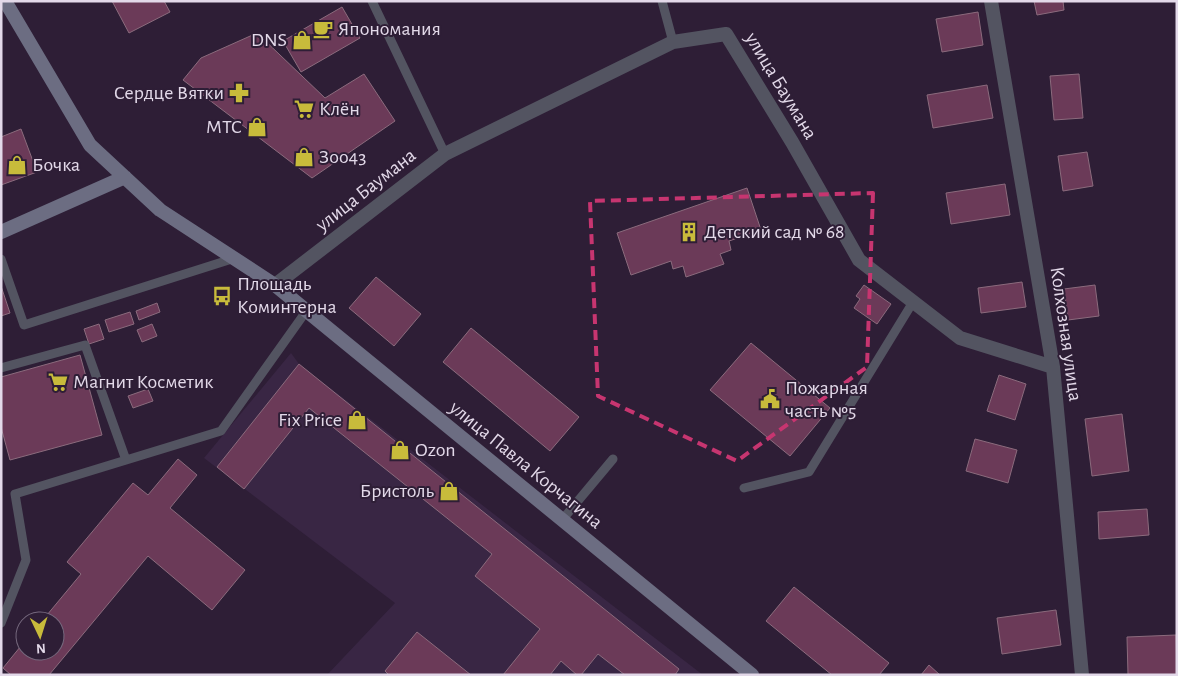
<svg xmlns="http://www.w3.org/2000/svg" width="1178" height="676" font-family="'Alegreya Sans',sans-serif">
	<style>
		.built { fill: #392644 }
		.building { fill: #6b3a58; stroke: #8b6b7d }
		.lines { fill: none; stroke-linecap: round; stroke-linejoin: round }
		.service { stroke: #535461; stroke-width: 9 }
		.minor { stroke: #535461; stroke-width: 14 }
		.secondary { stroke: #6c6d82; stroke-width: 14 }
		.marked { fill: none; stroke: #c73570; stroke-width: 4; stroke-dasharray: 10 6; stroke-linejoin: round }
		.labels { text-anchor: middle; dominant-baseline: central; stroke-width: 4; stroke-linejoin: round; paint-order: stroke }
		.poi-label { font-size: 20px; fill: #e3d9e9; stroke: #2e1e36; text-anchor: start }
		.street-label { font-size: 20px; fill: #e3d9e9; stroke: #2e1e36 }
	</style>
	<rect width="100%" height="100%" fill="#2e1e36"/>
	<path class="built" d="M291,353L299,364L703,675H327L395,603L204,458Z"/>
	<path class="building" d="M112,1H164L170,12L129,33Z
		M1034,1H1063L1064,10L1037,15Z
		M342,7L360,38L301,72L283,41Z
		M978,12L983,45L942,52L936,19Z
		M257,33L325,98L364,74L395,121L312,178L183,80L201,58Z
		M1079,74L1083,118L1054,120L1050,76Z
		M987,85L993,118L933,128L927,95Z
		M21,129L37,172L1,185V137Z
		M1087,152L1093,186L1063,191L1058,156Z
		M1005,184L1010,215L951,224L946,193Z
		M747,188L761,230L729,241L731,250L720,254L724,264L686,277L683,266L673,269L671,261L631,275L617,233Z
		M376,277L421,314L394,346L349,308Z
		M1022,282L1026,307L981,313L978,288Z
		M864,285L891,304L877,324L854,308L860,299L856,296Z
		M1095,285L1099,316L1068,320L1064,289Z
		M1,286L10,313L1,316Z
		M157,303L160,312L139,320L136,311Z
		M130,312L134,324L109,332L105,320Z
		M99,324L104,339L89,344L84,329Z
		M152,324L157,336L142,342L137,330Z
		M471,328L579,417L550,451L443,362Z
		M751,343L830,408L790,456L710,390Z
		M80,355L102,435L10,460L1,427V377Z
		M299,364L679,669L675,675H625L598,654L581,675H577L561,661L550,675H503L540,629L475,576L492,554L309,408L244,489L217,467Z
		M999,375L1026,384L1015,420L987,411Z
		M148,389L153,401L133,408L128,396Z
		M1122,414L1129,471L1092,476L1085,419Z
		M975,439L1017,450L1008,483L966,471Z
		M178,459L197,475L170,508L245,570L212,610L148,556L49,675H11L3,668L25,641V651H55V621H42L81,574L67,562L133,483L148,495Z
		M1147,509L1149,535L1099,539L1098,512Z
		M794,587L889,663L879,675H832L766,621Z
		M1056,610L1061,645L1002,654L997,618Z
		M417,632L471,675H389L385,671Z
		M1176,635L1177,675H1128L1127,637Z
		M929,665L940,675H921Z"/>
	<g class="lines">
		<path class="service" d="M372,1L445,154
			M662,1L673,42
			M1,259L24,325L235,258
			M1,368L85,345L126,460
			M744,488L809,472L913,302
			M562,520L613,459
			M1,623L26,560L15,494L221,431L307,310"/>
		<path class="minor" d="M991,1L1053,367L1082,675
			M275,285L445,154L673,42L726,34L792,142L859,260L960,338L1053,367"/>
		<path class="secondary" d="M5,1L90,145L160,210L275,285L752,675
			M1,232L125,177"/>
	</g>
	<path class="marked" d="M873,193L867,367L737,461L598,396L590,201Z"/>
	<defs>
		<symbol id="cafe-bare" viewBox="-9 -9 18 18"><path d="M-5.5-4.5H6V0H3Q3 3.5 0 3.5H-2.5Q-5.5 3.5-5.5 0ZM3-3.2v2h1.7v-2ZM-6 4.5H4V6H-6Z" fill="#c8bb3b" stroke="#2e1e36" stroke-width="2.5" paint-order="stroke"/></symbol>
		<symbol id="shop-bare" viewBox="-9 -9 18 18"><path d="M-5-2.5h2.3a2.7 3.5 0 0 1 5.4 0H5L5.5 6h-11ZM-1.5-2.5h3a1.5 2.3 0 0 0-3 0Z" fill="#c8bb3b" stroke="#2e1e36" stroke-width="2.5" paint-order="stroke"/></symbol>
		<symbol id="pharmacy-bare" viewBox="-9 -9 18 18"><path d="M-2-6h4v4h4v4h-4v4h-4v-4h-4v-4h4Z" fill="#c8bb3b" stroke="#2e1e36" stroke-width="2.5" paint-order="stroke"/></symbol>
		<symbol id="supermarket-bare" viewBox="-9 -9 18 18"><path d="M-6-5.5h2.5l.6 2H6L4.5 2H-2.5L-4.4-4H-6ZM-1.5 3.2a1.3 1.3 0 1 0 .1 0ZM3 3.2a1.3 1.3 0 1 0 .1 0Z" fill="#c8bb3b" stroke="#2e1e36" stroke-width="2.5" paint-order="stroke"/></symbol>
		<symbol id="building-bare" viewBox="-9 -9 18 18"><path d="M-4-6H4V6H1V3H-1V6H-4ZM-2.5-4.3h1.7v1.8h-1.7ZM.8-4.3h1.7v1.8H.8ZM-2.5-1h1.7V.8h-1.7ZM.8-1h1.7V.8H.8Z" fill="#c8bb3b" stroke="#2e1e36" stroke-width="2.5" paint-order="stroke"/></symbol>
		<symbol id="bus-bare" viewBox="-9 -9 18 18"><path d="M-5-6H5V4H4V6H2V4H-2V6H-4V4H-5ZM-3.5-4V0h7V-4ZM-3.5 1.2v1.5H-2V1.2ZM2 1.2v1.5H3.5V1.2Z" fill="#c8bb3b" stroke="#2e1e36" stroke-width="2.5" paint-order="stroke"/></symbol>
		<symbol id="civic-bare" viewBox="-9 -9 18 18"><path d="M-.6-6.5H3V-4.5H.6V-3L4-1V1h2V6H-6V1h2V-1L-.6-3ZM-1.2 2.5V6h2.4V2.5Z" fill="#c8bb3b" stroke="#2e1e36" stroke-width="2.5" paint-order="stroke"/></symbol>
	</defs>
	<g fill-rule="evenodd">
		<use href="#cafe-bare" x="309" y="15" width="28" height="28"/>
		<use href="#shop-bare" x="288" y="26" width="28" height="28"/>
		<use href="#pharmacy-bare" x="225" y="79" width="28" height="28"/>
		<use href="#supermarket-bare" x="290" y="95" width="28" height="28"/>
		<use href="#shop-bare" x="243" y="113" width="28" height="28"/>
		<use href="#shop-bare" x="290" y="143" width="28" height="28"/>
		<use href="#shop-bare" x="3" y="151" width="28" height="28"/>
		<use href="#building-bare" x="675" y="218" width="28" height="28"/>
		<use href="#bus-bare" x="208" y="282" width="28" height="28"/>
		<use href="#supermarket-bare" x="44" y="368" width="28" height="28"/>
		<use href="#civic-bare" x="756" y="385" width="28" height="28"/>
		<use href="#shop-bare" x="343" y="406" width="28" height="28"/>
		<use href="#shop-bare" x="386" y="436" width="28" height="28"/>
		<use href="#shop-bare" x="435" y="477" width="28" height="28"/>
	</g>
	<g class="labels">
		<g class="poi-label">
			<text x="338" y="29">Япономания</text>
			<text x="287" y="40" text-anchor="end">DNS</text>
			<text x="224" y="93" text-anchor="end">Сердце Вятки</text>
			<text x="319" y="109">Клён</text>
			<text x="242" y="127" text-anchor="end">МТС</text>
			<text x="319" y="157">Зоо43</text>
			<text x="32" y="165">Бочка</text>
			<text x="704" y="232">Детский сад № 68</text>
			<text x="237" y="284">Площадь<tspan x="237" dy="23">Коминтерна</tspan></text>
			<text x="73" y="382">Магнит Косметик</text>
			<text x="785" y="388">Пожарная<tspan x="785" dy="23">часть №5</tspan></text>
			<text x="342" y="420" text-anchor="end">Fix Price</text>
			<text x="415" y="450">Ozon</text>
			<text x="434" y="491" text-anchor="end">Бристоль</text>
		</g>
		<g class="street-label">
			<text transform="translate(781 86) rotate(59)">улица Баумана</text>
			<text transform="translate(366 190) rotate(-38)">улица Баумана</text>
			<text transform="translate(1066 334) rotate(82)">Колхозная улица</text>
			<text transform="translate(526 465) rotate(39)">улица Павла Корчагина</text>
		</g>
	</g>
	<rect width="1178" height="676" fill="none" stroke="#e3d9e9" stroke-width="5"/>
	<g transform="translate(40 636) rotate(176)"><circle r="24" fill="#2e1e36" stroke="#76697e"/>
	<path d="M0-4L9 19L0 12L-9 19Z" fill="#c8bb3b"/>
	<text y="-8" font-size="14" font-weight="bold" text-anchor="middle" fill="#e3d9e9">N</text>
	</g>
</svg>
